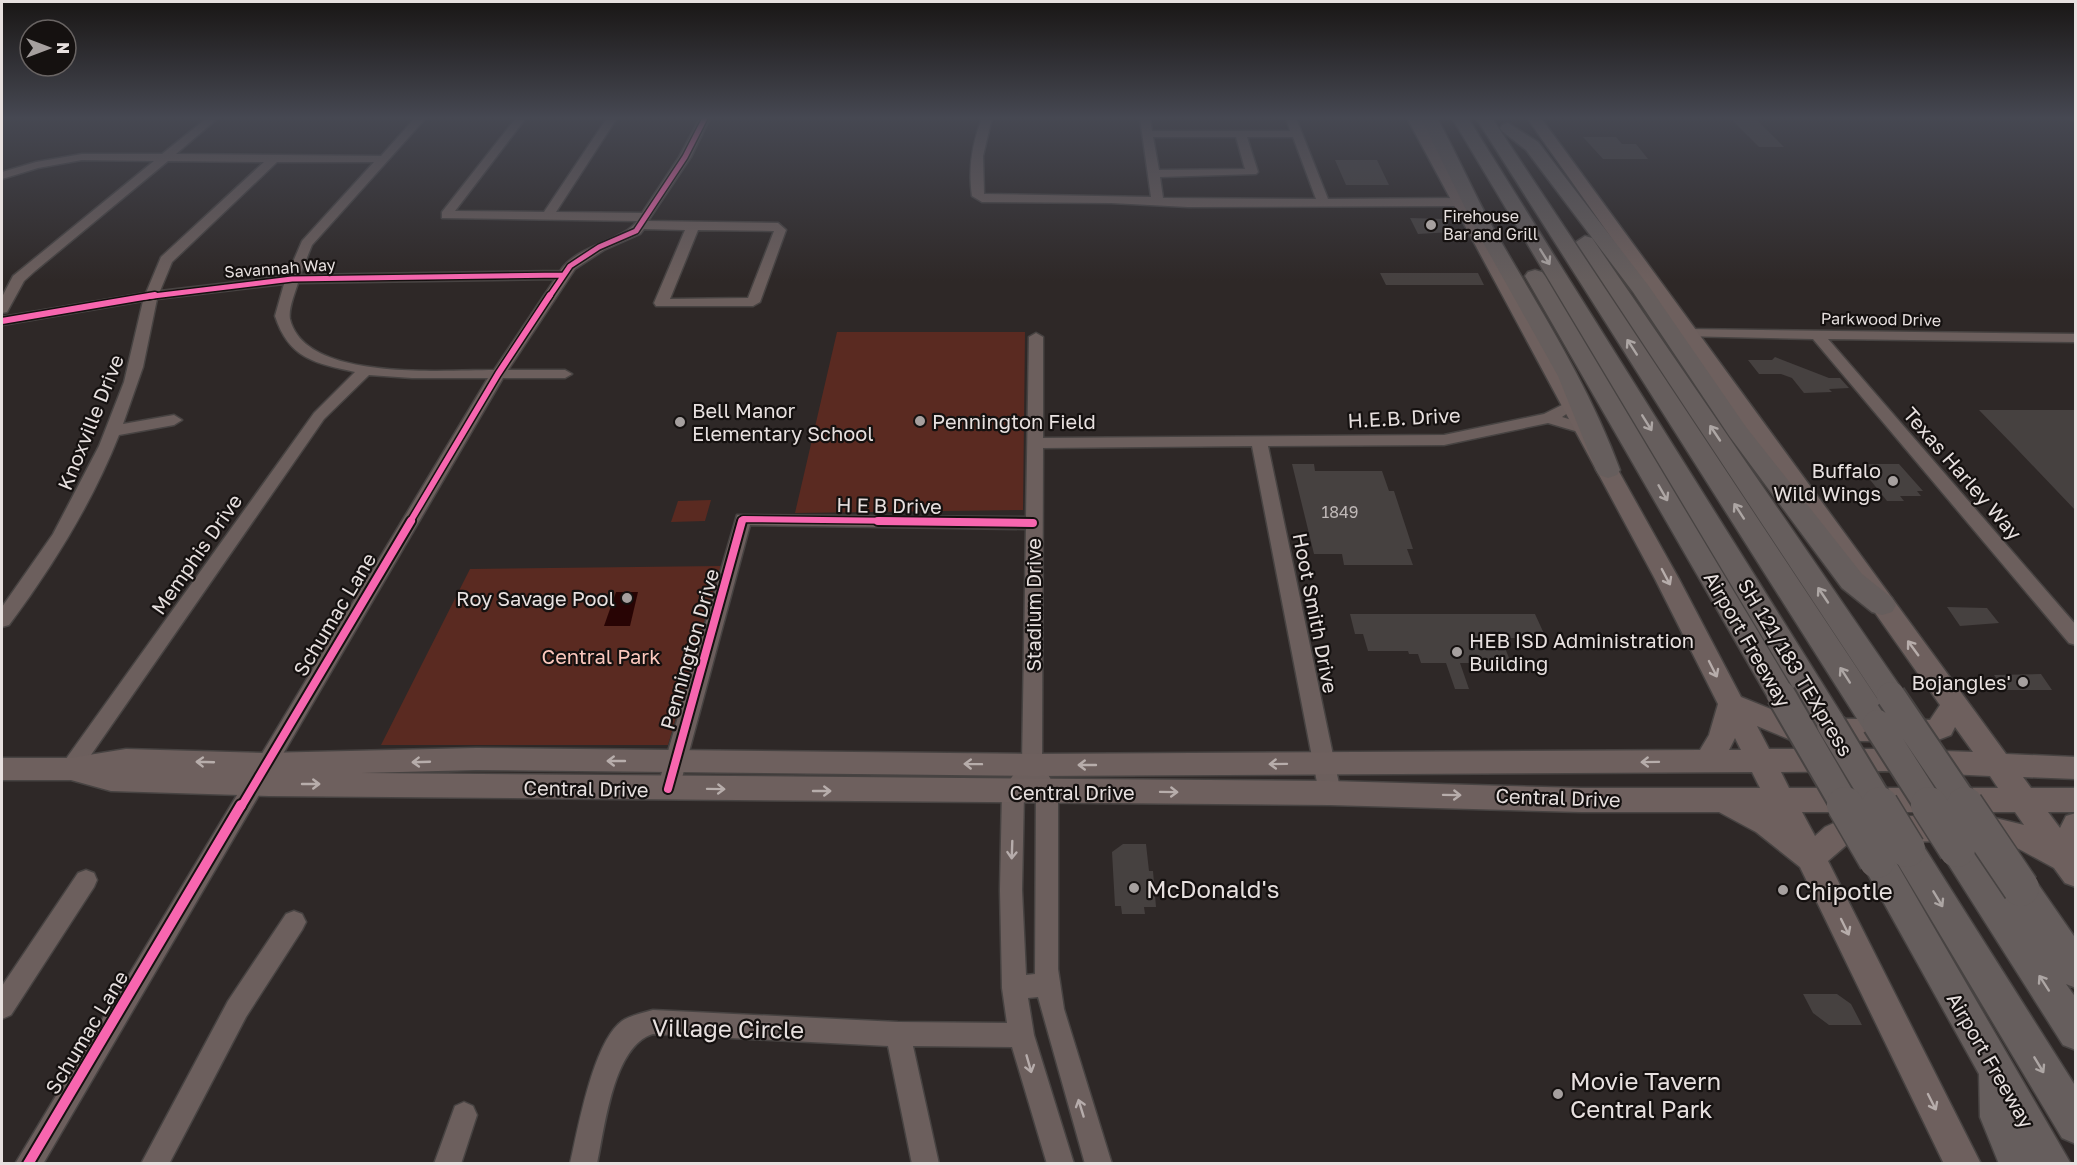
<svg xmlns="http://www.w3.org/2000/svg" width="2077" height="1165" font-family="'Golos Text',sans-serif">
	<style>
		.green { fill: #5a2a21 }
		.water { fill: #280404 }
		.building { fill: #464140 }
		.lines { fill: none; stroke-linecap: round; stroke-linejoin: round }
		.minor-casing { stroke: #474342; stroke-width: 3 }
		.major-casing { stroke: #474342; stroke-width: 3 }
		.highway-casing { stroke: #474342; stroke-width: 3 }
		.minor { fill: #6c5f5d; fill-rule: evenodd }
		.major { fill: #6e605e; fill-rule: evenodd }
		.highway { fill: #665e5d; fill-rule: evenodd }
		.highway-bridge-far1-casing { stroke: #474342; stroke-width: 32; stroke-linecap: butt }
		.highway-bridge-casing { stroke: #474342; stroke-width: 39; stroke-linecap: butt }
		.highway-bridge-far1 { stroke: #665e5d; stroke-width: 28 }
		.highway-bridge { stroke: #665e5d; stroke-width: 36 }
		.cycleway-far3-casing { stroke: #151110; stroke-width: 8 }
		.cycleway-far2-casing { stroke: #151110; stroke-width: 9 }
		.cycleway-far1-casing { stroke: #151110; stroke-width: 12 }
		.cycleway-casing { stroke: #151110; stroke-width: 14 }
		.cycleway-far3 { stroke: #f766af; stroke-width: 5 }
		.cycleway-far2 { stroke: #f766af; stroke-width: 6 }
		.cycleway-far1 { stroke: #f766af; stroke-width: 8 }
		.cycleway { stroke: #f766af; stroke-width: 10 }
		.oneway { stroke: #ada6a4 }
		.oneway2 { stroke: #b7adab }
		.oneway3 { stroke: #b6acab }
		.poi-dot { fill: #a6a09f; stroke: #151110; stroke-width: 2 }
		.labels { text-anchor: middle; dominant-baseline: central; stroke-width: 4.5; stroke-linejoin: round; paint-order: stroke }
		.far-poi-label { font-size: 16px; fill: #e7e0df; stroke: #151110; text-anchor: start }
		.far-street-label { font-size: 16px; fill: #e7e0df; stroke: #151110 }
		.number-label { font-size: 16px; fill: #bfb8b7 }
		.poi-label { font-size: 20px; fill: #e7e0df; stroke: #151110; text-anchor: start }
		.street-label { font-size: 20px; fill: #e7e0df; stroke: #151110 }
		.park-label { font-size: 20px; fill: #fcc8bd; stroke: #151110 }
		.near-poi-label { font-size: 24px; fill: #e7e0df; stroke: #151110; text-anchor: start }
		.near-street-label { font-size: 24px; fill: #e7e0df; stroke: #151110 }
	</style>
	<rect width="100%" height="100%" fill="#2e2827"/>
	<path class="green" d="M837,332H1025L1023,510L795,513Z
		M711,500L705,521L671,522L678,501Z
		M721,566L668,745H381L470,569Z"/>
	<path class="water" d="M616,592H638L630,626H604Z"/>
	<path class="building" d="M1730,118H1755L1784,147H1759Z
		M1583,137H1616L1622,144H1636L1648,159H1603Z
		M1335,160H1377L1389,185H1346Z
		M1410,218L1445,219L1452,232L1418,234Z
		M1380,273H1478L1484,285H1386Z
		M1775,357L1829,378H1840L1849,388L1829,389L1832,392L1804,393L1792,378L1781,374H1759L1748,360H1772Z
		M1979,410H2076V511L2016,448Z
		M1292,464H1314L1315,471H1382L1389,491H1394L1413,549H1407L1413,565H1344L1342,554H1314Z
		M1866,464H1899L1923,491H1917L1921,496H1900L1904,501H1887L1863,471H1872Z
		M1947,607L1987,608L1999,623L1960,626Z
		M1350,614H1535L1546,638H1501L1511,663H1460L1469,689H1455L1446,663H1421L1418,654H1409L1408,651H1368L1363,634H1355Z
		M2041,674L2052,690H2005L1994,675Z
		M1123,844H1146L1149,871H1153L1156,907H1144L1145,914H1122L1121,906H1115L1112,852Z
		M1803,994H1837L1851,1004L1862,1025H1829L1813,1013Z"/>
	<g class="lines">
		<defs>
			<path id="minor" d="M207,118H218L176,154L381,156L415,118H426L312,245L300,275L560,271C578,244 622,242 637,221L442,218V212L516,118H526L455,211L544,212L607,118H617L556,212L642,213L679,157L700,118H710L691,157L648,221L778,223L786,230L760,302L753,306H656L654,303L685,230L644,229L640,234L604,250L575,269L508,370H565L572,374L565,378H503L43,1164H15L488,378H412L369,375L324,419L77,775L70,778L63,775L60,769L63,763L314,413L355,372C315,363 289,359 275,316L284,284L157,299L143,367L123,424L174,415L182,420L174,425L119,435C92,503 53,566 9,625L2,627V607L53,534L99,446L124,382L143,301L2,325V317L146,293L161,257L264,162L168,161L35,271L24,281L7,312L2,313V297L13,276L154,161L82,160L38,168L2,179V172L36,162L82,154H162ZM277,162H374L302,241L287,276L160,291L172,262ZM698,230L774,231L748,298L670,299ZM555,279L494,370C444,370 305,382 290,319C288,309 295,293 298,283Z
				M982,118H992L983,156L984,194L1151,197L1140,118H1150L1152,131H1290L1286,118H1296L1328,199L1459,198L1465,202L1459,206L1188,207L1111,203L982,202L972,196C968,168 972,144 982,118ZM1153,137H1236L1245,169L1159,170ZM1247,137H1293L1316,199L1163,198L1160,177L1256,174L1258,172Z
				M2068,118H2076V122Z
				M1686,329L2076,334V342L1828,339L2076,625V645L2069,643L1813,339L1681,336V330Z
				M1036,333L1043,337V438L1444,435L1544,414L1570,401L1578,406L1562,417L1588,425L1590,428L1582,433L1548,423L1444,445L1268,446L1341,793L1338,799L1330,802L1322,799L1319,793L1252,446L1043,448L1042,764L1058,792V969L1064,1009L1112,1164H1085L1038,997L1028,998L1034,1035L1074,1164H1047L1012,1047L913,1046L939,1164H912L888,1046L653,1034C613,1046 605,1127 597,1164H570C578,1129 593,1042 622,1021C631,1015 643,1013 653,1010L898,1022L1007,1023L1002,988L1000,890L1002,791L1022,763L1026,529L750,525L679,789L676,795L668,798L660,795L657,789L737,515L1026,517L1029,337ZM1031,783L1036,793L1035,974L1026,975L1022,890L1024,793Z
				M86,870L94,873L97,880L94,887L11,1015L2,1019V986L78,873Z
				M294,911L302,914L306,922L302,930L246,1017L169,1164H141L228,1001L286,914Z
				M464,1102L473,1106L477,1115L461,1164H434L455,1106Z"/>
			<path id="major" d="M1407,118H1421L1679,579L1741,697L1793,718L1930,720L1940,705L1527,118H1541L2006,754L2076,757V779L2023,777L2031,788H2076V812H2048L2060,828L2066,816L2076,813V887L2065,883L2054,868L2019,849L1983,841L1850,842L1828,861L1981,1164H1944L1800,867L1756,832L1719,812H1581L1330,805L269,796L111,791L71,780H2V758H70L126,749L264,753L476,748L1032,754L1700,750L1709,735L1718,704L1655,579ZM1757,726L1791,740L1933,742L1951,735L1955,727L1973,752L1885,749H1769ZM1735,738L1741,750H1729ZM476,770L1032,776L1752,772L1760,788H1581L1330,781L362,773ZM1885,771L1990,776L1998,788H1789L1781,772ZM1802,812H2015L2024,825L1983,815L1847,817L1825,827L1815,836Z"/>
			<path id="highway" d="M1421,118H1437C1457,154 1473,192 1493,228C1539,308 1588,383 1620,470L1617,475L1608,478L1599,475L1596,470L1558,376L1475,228Z
				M1452,118H1468L1842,715L1846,724L1842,733L1831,736L1820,733Z
				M1476,118H1492L1888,715L1892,724L1888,733L1877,736L1866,733Z
				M1508,123L1538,142L1648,285L1746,427L1862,574L1892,598L1896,605L1892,612L1882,615L1872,612L1842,588L1730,437L1633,292L1526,150L1502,131L1500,128L1502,125Z
				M1585,236L1592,238L1901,688L1906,696L1901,704L1891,708L1881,704L1576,242Z
				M1535,270L1542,272L1545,276L1791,687L1796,695L1791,703L1781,707L1771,703L1525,276L1528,272Z
				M1907,834L1919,839L2076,1087V1144L2062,1138L1895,859L1890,849L1895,839Z
				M1957,834L1969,839L2009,899L2004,888L2009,877L2021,873L2033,877L2076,939V988L2066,984L2076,998V1050L2063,1045L1945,859L1940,849L1945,839Z
				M1877,845L1889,850L2071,1164H1999L1980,1117L1979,1074L1860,860L1865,850Z"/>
		</defs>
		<use href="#minor" class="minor-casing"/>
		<use href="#major" class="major-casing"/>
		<use href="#highway" class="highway-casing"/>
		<use href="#minor" class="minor"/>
		<use href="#major" class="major"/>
		<use href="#highway" class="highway"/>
		<defs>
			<path id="highway-bridge-far1" d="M1781,695L1846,807
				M1891,696L1966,807
				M1831,724L1881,807
				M1877,724L1930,807"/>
			<path id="highway-bridge" d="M1845,805L1877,860
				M1880,805L1907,849
				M1929,805L1957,849
				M1965,805L2021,888"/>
		</defs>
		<use href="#highway-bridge-far1" class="highway-bridge-far1-casing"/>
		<use href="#highway-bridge" class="highway-bridge-casing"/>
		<use href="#highway-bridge-far1" class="highway-bridge-far1"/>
		<use href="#highway-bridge" class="highway-bridge"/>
		<defs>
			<path id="cycleway-far3" d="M145,297L292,279L563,275
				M549,297L570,266L599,247L636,231L685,157L705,118"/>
			<path id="cycleway-far2" d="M2,321L155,295
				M410,522L498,374L550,295
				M742,522L743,519L987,522"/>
			<path id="cycleway-far1" d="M878,521L1033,523
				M668,789L742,521
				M241,807L411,521"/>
			<path id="cycleway" d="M28,1164L241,805"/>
		</defs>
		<use href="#cycleway-far3" class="cycleway-far3-casing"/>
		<use href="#cycleway-far2" class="cycleway-far2-casing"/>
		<use href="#cycleway-far1" class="cycleway-far1-casing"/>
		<use href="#cycleway" class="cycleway-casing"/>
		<use href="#cycleway-far3" class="cycleway-far3"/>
		<use href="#cycleway-far2" class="cycleway-far2"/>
		<use href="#cycleway-far1" class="cycleway-far1"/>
		<use href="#cycleway" class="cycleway"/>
	</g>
	<defs><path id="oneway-shaft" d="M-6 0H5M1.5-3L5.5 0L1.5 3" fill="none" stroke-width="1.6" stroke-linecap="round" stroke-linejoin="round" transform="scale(1.5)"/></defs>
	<g class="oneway">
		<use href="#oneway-shaft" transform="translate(1545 257) rotate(58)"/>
		<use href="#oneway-shaft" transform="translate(1632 347) rotate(-123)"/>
		<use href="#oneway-shaft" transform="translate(1647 423) rotate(58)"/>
		<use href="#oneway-shaft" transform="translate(1715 433) rotate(-124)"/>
		<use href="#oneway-shaft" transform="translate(1663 493) rotate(60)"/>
		<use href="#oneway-shaft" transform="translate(1739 511) rotate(-123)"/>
		<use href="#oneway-shaft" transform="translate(1823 595) rotate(-124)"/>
		<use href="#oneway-shaft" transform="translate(1845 675) rotate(-123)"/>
		<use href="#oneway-shaft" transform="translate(1938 899) rotate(59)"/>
		<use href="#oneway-shaft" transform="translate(2044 983) rotate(-123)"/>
		<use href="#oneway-shaft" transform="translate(2039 1065) rotate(59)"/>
	</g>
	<g class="oneway2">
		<use href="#oneway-shaft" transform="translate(1666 577) rotate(62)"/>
		<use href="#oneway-shaft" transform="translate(1913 648) rotate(-126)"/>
		<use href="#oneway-shaft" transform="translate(1713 669) rotate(63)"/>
		<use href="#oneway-shaft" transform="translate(616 761) rotate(-180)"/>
		<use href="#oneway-shaft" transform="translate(205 762) rotate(-178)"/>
		<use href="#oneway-shaft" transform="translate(421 762) rotate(178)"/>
		<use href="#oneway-shaft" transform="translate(1650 762) rotate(179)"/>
		<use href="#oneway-shaft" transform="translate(973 764) rotate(-179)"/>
		<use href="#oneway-shaft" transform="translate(1278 764) rotate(179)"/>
		<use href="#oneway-shaft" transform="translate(1087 765) rotate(180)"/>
		<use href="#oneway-shaft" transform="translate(311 784)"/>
		<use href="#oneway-shaft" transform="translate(716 789) rotate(1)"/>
		<use href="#oneway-shaft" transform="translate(822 791)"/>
		<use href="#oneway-shaft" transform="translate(1169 792) rotate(1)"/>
		<use href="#oneway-shaft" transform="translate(1452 795) rotate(1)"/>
		<use href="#oneway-shaft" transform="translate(1845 927) rotate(64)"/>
		<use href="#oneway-shaft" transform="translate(1932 1102) rotate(63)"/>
	</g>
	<g class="oneway3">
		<use href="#oneway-shaft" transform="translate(1012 850) rotate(92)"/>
		<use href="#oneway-shaft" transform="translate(1029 1064) rotate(74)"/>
		<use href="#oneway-shaft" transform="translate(1081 1108) rotate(-107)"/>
	</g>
	<linearGradient id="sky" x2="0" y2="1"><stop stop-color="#191615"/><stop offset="0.42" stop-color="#464852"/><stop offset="1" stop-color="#464852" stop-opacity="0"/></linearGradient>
	<rect width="2077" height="281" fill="url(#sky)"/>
	<g class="poi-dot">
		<circle cx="1431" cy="225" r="6"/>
		<circle cx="920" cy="421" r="6"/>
		<circle cx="680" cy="422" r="6"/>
		<circle cx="1893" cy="481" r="6"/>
		<circle cx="627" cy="598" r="6"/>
		<circle cx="1457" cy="652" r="6"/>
		<circle cx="2023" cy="682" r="6"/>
		<circle cx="1134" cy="888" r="6"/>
		<circle cx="1783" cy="890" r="6"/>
		<circle cx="1558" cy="1094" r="6"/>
	</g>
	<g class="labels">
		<g class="far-poi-label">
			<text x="1443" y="216">Firehouse<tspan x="1443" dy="18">Bar and Grill</tspan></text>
		</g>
		<g class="far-street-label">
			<text transform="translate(280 268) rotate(-4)">Savannah Way</text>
			<text transform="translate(1881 319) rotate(1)">Parkwood Drive</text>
		</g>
		<g class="number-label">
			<text x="1340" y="512">1849</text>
		</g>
		<g class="poi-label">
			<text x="692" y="410">Bell Manor<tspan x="692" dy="23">Elementary School</tspan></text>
			<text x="932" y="421">Pennington Field</text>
			<text x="1881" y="470" text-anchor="end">Buffalo<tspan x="1881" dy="23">Wild Wings</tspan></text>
			<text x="615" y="598" text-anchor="end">Roy Savage Pool</text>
			<text x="1469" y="640">HEB ISD Administration<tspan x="1469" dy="23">Building</tspan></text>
			<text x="2011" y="682" text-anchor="end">Bojangles'</text>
		</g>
		<g class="street-label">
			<text transform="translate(1404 417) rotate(-3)">H.E.B. Drive</text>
			<text transform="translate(90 422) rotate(-68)">Knoxville Drive</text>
			<text transform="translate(1963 473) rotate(49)">Texas Harley Way</text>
			<text transform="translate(889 505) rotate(1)">H E B Drive</text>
			<text transform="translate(196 554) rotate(-55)">Memphis Drive</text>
			<text transform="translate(1033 605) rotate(-90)">Stadium Drive</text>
			<text transform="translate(1316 613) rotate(79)">Hoot Smith Drive</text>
			<text transform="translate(334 614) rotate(-59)">Schumac Lane</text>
			<text transform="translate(1748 639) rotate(60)">Airport Freeway</text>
			<text transform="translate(689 649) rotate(-74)">Pennington Drive</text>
			<text transform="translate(1796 667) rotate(59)">SH 121/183 TEXpress</text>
			<text transform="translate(586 788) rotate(1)">Central Drive</text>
			<text x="1072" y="792">Central Drive</text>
			<text transform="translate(1558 797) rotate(2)">Central Drive</text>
			<text transform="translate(86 1032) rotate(-59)">Schumac Lane</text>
			<text transform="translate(1991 1060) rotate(60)">Airport Freeway</text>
		</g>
		<g class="park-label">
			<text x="601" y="656">Central Park</text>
		</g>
		<g class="near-poi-label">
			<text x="1146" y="888">McDonald's</text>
			<text x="1795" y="890">Chipotle</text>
			<text x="1570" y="1080">Movie Tavern<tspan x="1570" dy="28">Central Park</tspan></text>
		</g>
		<g class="near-street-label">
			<text transform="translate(728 1028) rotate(1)">Village Circle</text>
		</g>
	</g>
	<rect width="2077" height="1165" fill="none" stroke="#e7e0df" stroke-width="6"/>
	<g transform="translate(48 48) rotate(90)"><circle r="28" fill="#151110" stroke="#696463" stroke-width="1.5"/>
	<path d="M0-4.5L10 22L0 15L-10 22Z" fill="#a6a09f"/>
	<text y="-9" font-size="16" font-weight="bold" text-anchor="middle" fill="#e7e0df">N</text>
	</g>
</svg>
